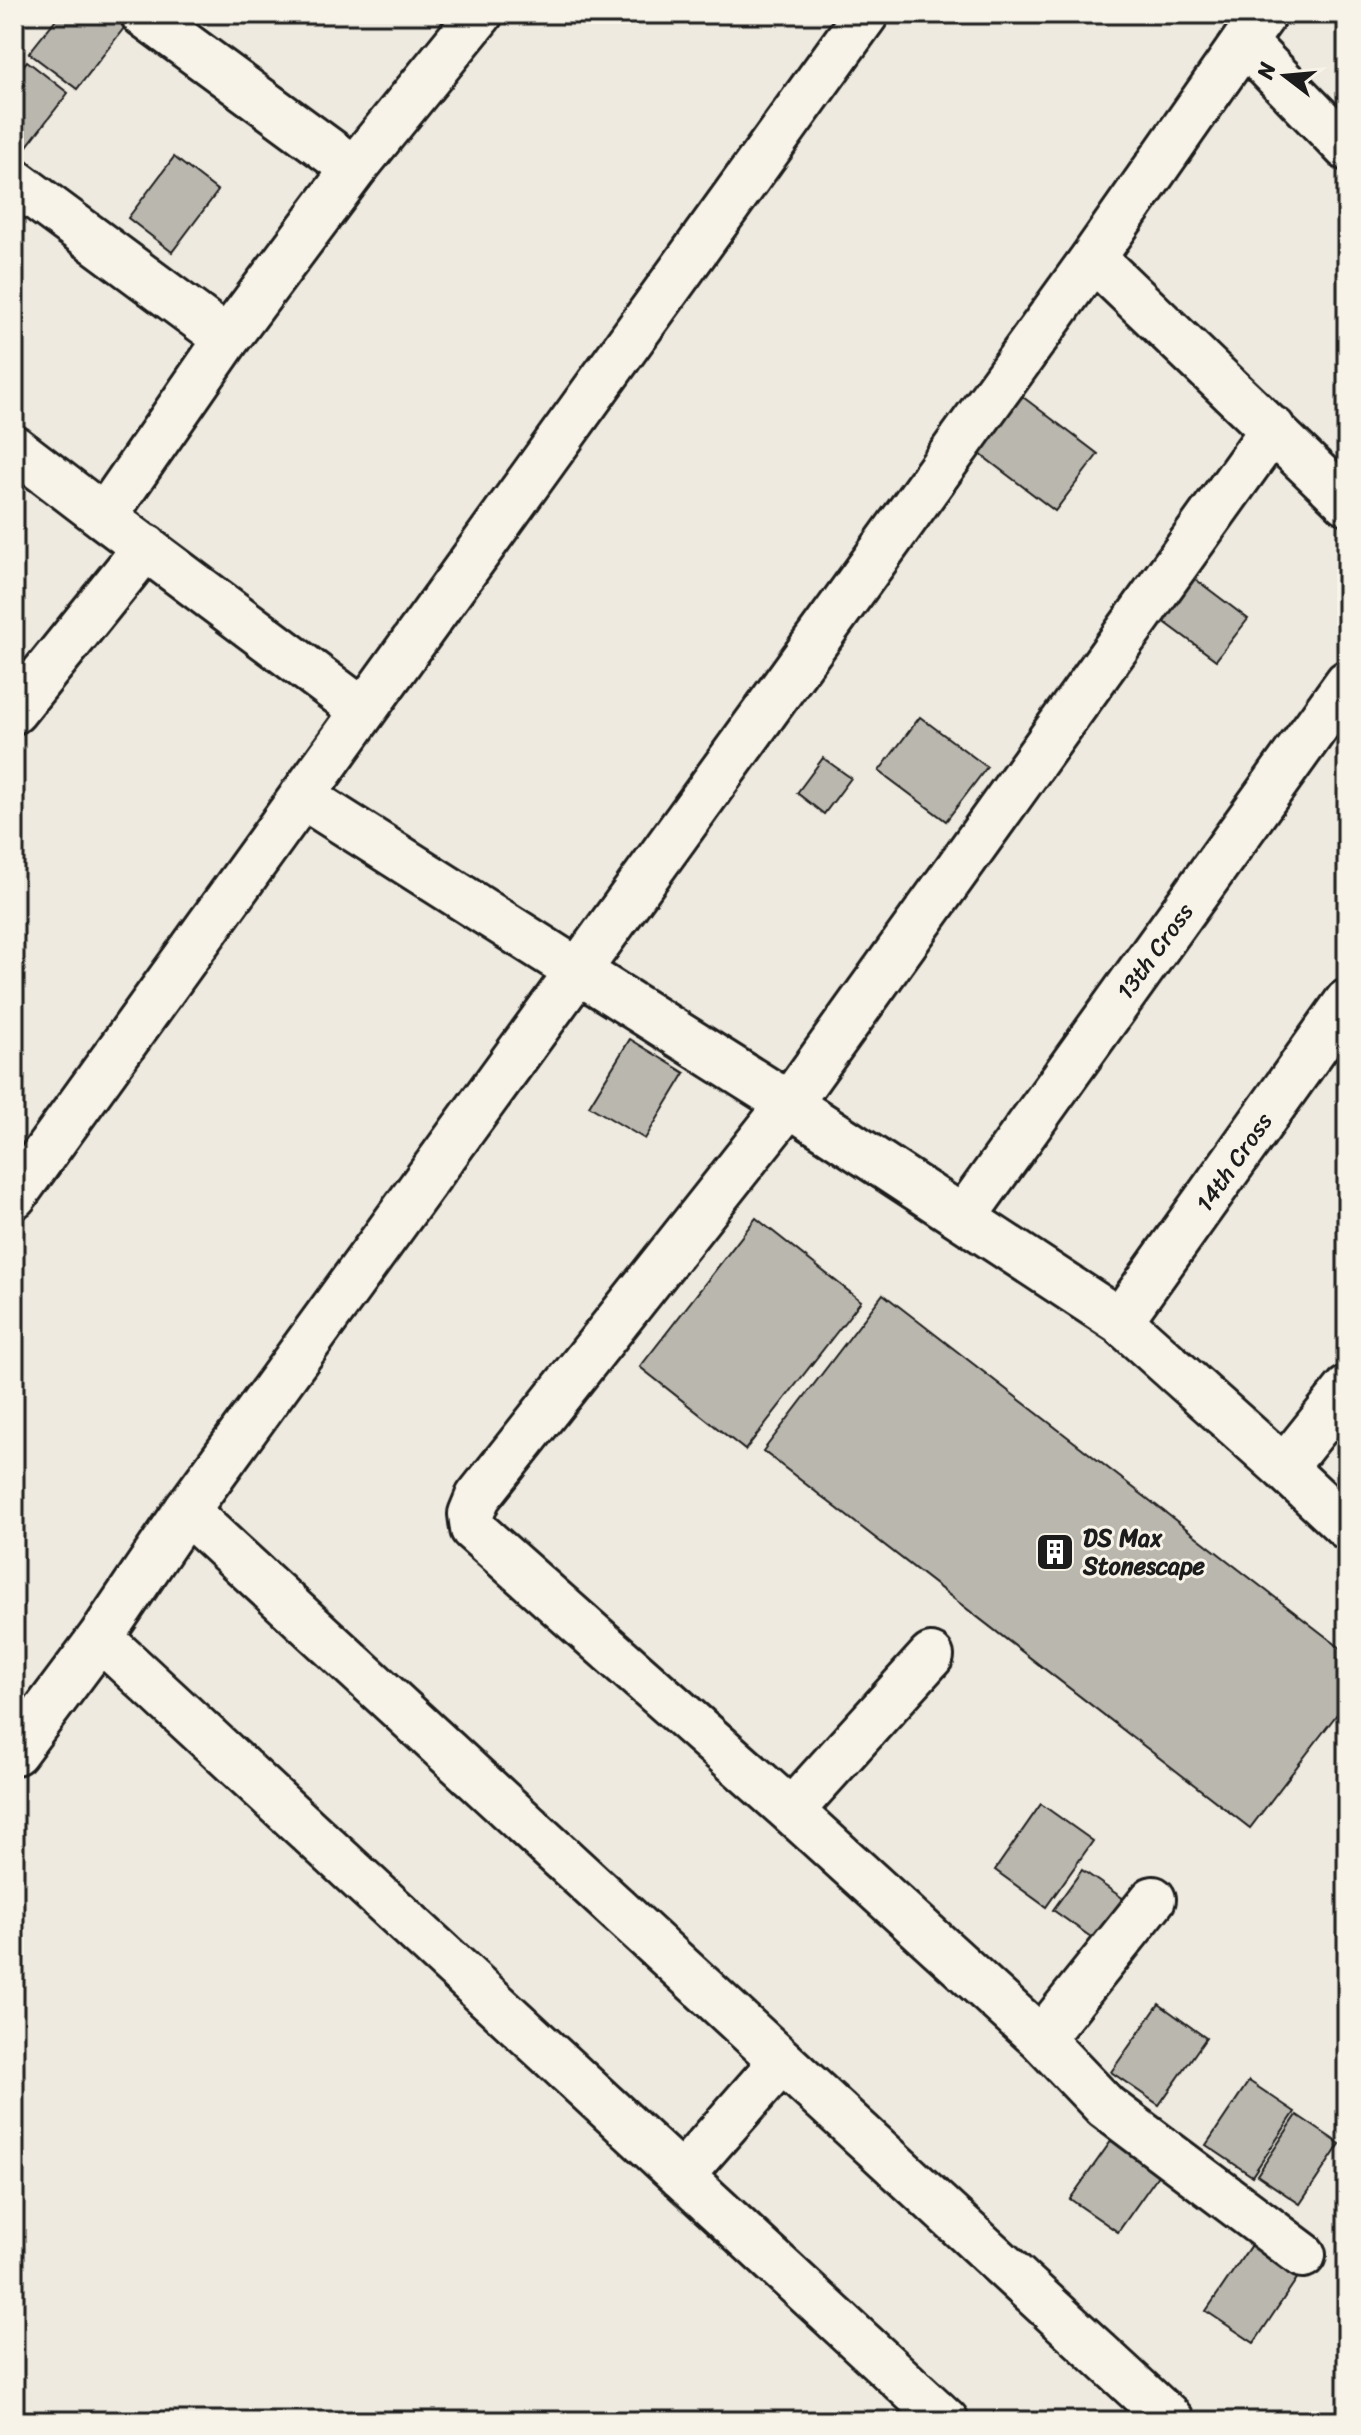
<svg xmlns="http://www.w3.org/2000/svg" width="1361" height="2435" font-family="Sriracha,sans-serif">
	<style>
		.building { fill: #bab7af; stroke: #1c1c1c; stroke-width: 2 }
		.lines { fill: none; stroke-linecap: round; stroke-linejoin: round }
		.minor-casing { stroke: #1c1c1c; stroke-width: 50 }
		.minor { stroke: #f7f3e8; stroke-width: 44 }
		.labels { text-anchor: middle; dominant-baseline: central; stroke-width: 6; stroke-linejoin: round; paint-order: stroke }
		.street-label { font-size: 24px; fill: #1c1c1c; stroke: #f7f3e8 }
		.poi-label { font-size: 24px; font-weight: bold; fill: #1c1c1c; stroke: #f7f3e8; text-anchor: start }
	</style>
	<rect width="100%" height="100%" fill="#eeeae0"/>
	<filter id="ink" filterUnits="userSpaceOnUse"><feTurbulence type="fractalNoise" baseFrequency=".0125" numOctaves="2"/><feDisplacementMap in="SourceGraphic" scale="16" xChannelSelector="R" yChannelSelector="G"/><feConvolveMatrix kernelMatrix="1 2 1 2 8 2 1 2 1" color-interpolation-filters="sRGB"/></filter>
	<g filter="url(#ink)">
		<path class="building" d="M60,14H115L127,24L77,89L29,53Z
			M27,61L68,93L27,146L14,136V78Z
			M174,157L218,191L172,252L128,218Z
			M1019,394L1098,454L1055,511L976,451Z
			M1186,572L1248,619L1216,660L1155,615Z
			M920,717L987,767L946,821L879,771Z
			M823,758L851,778L824,814L797,793Z
			M630,1039L685,1073L645,1139L589,1106Z
			M756,1218L861,1301L745,1450L640,1367Z
			M883,1294L1347,1653V1701L1250,1828L763,1451Z
			M1041,1804L1093,1841L1046,1907L995,1870Z
			M1082,1870L1134,1906L1105,1947L1053,1910Z
			M1159,2004L1206,2038L1159,2105L1111,2072Z
			M1249,2081L1295,2112L1252,2176L1206,2145Z
			M1297,2115L1340,2144L1300,2204L1257,2175Z
			M1114,2137L1161,2171L1118,2232L1070,2199Z
			M1253,2242L1300,2274L1254,2343L1206,2311Z"/>
		<g class="lines">
			<defs>
				<path id="minor" d="M143,14L354,169
					M1264,14L1244,42L1347,148
					M14,181L227,339
					M1093,258L1347,502
					M1273,429L789,1104L478,1497L471,1514L473,1529L791,1811L1041,2039L1106,2107L1303,2255
					M14,448L104,517
					M362,710L104,517L227,339L354,169L480,14
					M14,711L146,547
					M302,796L578,971L1093,258L1244,42
					M14,1196L866,14
					M963,1218L1347,683
					M1120,1321L1347,1002
					M1284,1468L1347,1527
					M186,1511L1172,2421
					M15,1752L100,1638
					M791,1811L931,1656
					M1041,2039L1153,1899
					M681,2176L782,2061
					M946,2421L100,1638L186,1511L578,971L789,1104L1120,1321L1284,1468L1347,1389"/>
			</defs>
			<use href="#minor" class="minor-casing"/>
			<use href="#minor" class="minor"/>
		</g>
	</g>
	<defs>
		<symbol id="building-square" viewBox="-11 -11 22 22"><rect x="-9" y="-9" width="18" height="18" rx="4" fill="#1c1c1c" stroke="#f7f3e8"/><path d="M-4-6H4V6H1V3H-1V6H-4ZM-2.5-4.3h1.7v1.8h-1.7ZM.8-4.3h1.7v1.8H.8ZM-2.5-1h1.7V.8h-1.7ZM.8-1h1.7V.8H.8Z" fill="#fff"/></symbol>
	</defs>
	<g fill-rule="evenodd">
		<use href="#building-square" x="1033" y="1530" width="44" height="44"/>
	</g>
	<g class="labels">
		<g class="street-label">
			<text transform="translate(1155 951) rotate(-54)">13th Cross</text>
			<text transform="translate(1234 1162) rotate(-55)">14th Cross</text>
		</g>
		<g class="poi-label">
			<text x="1083" y="1538">DS Max<tspan x="1083" dy="28">Stonescape</tspan></text>
		</g>
	</g>
	<rect width="1361" height="2435" fill="none" stroke="#f7f3e8" stroke-width="48"/>
	<rect x="24" y="24" width="1313" height="2387" fill="none" stroke="#1c1c1c" stroke-width="3" filter="url(#ink)"/>
	<g transform="translate(1285 76) rotate(286)" stroke="#f7f3e8" stroke-width="6" paint-order="stroke">
	<path d="M0-6L14 30L0 20L-14 30Z" fill="#1c1c1c"/>
	<text y="-12" font-size="22" font-weight="bold" text-anchor="middle" fill="#1c1c1c">N</text>
	</g>
</svg>
